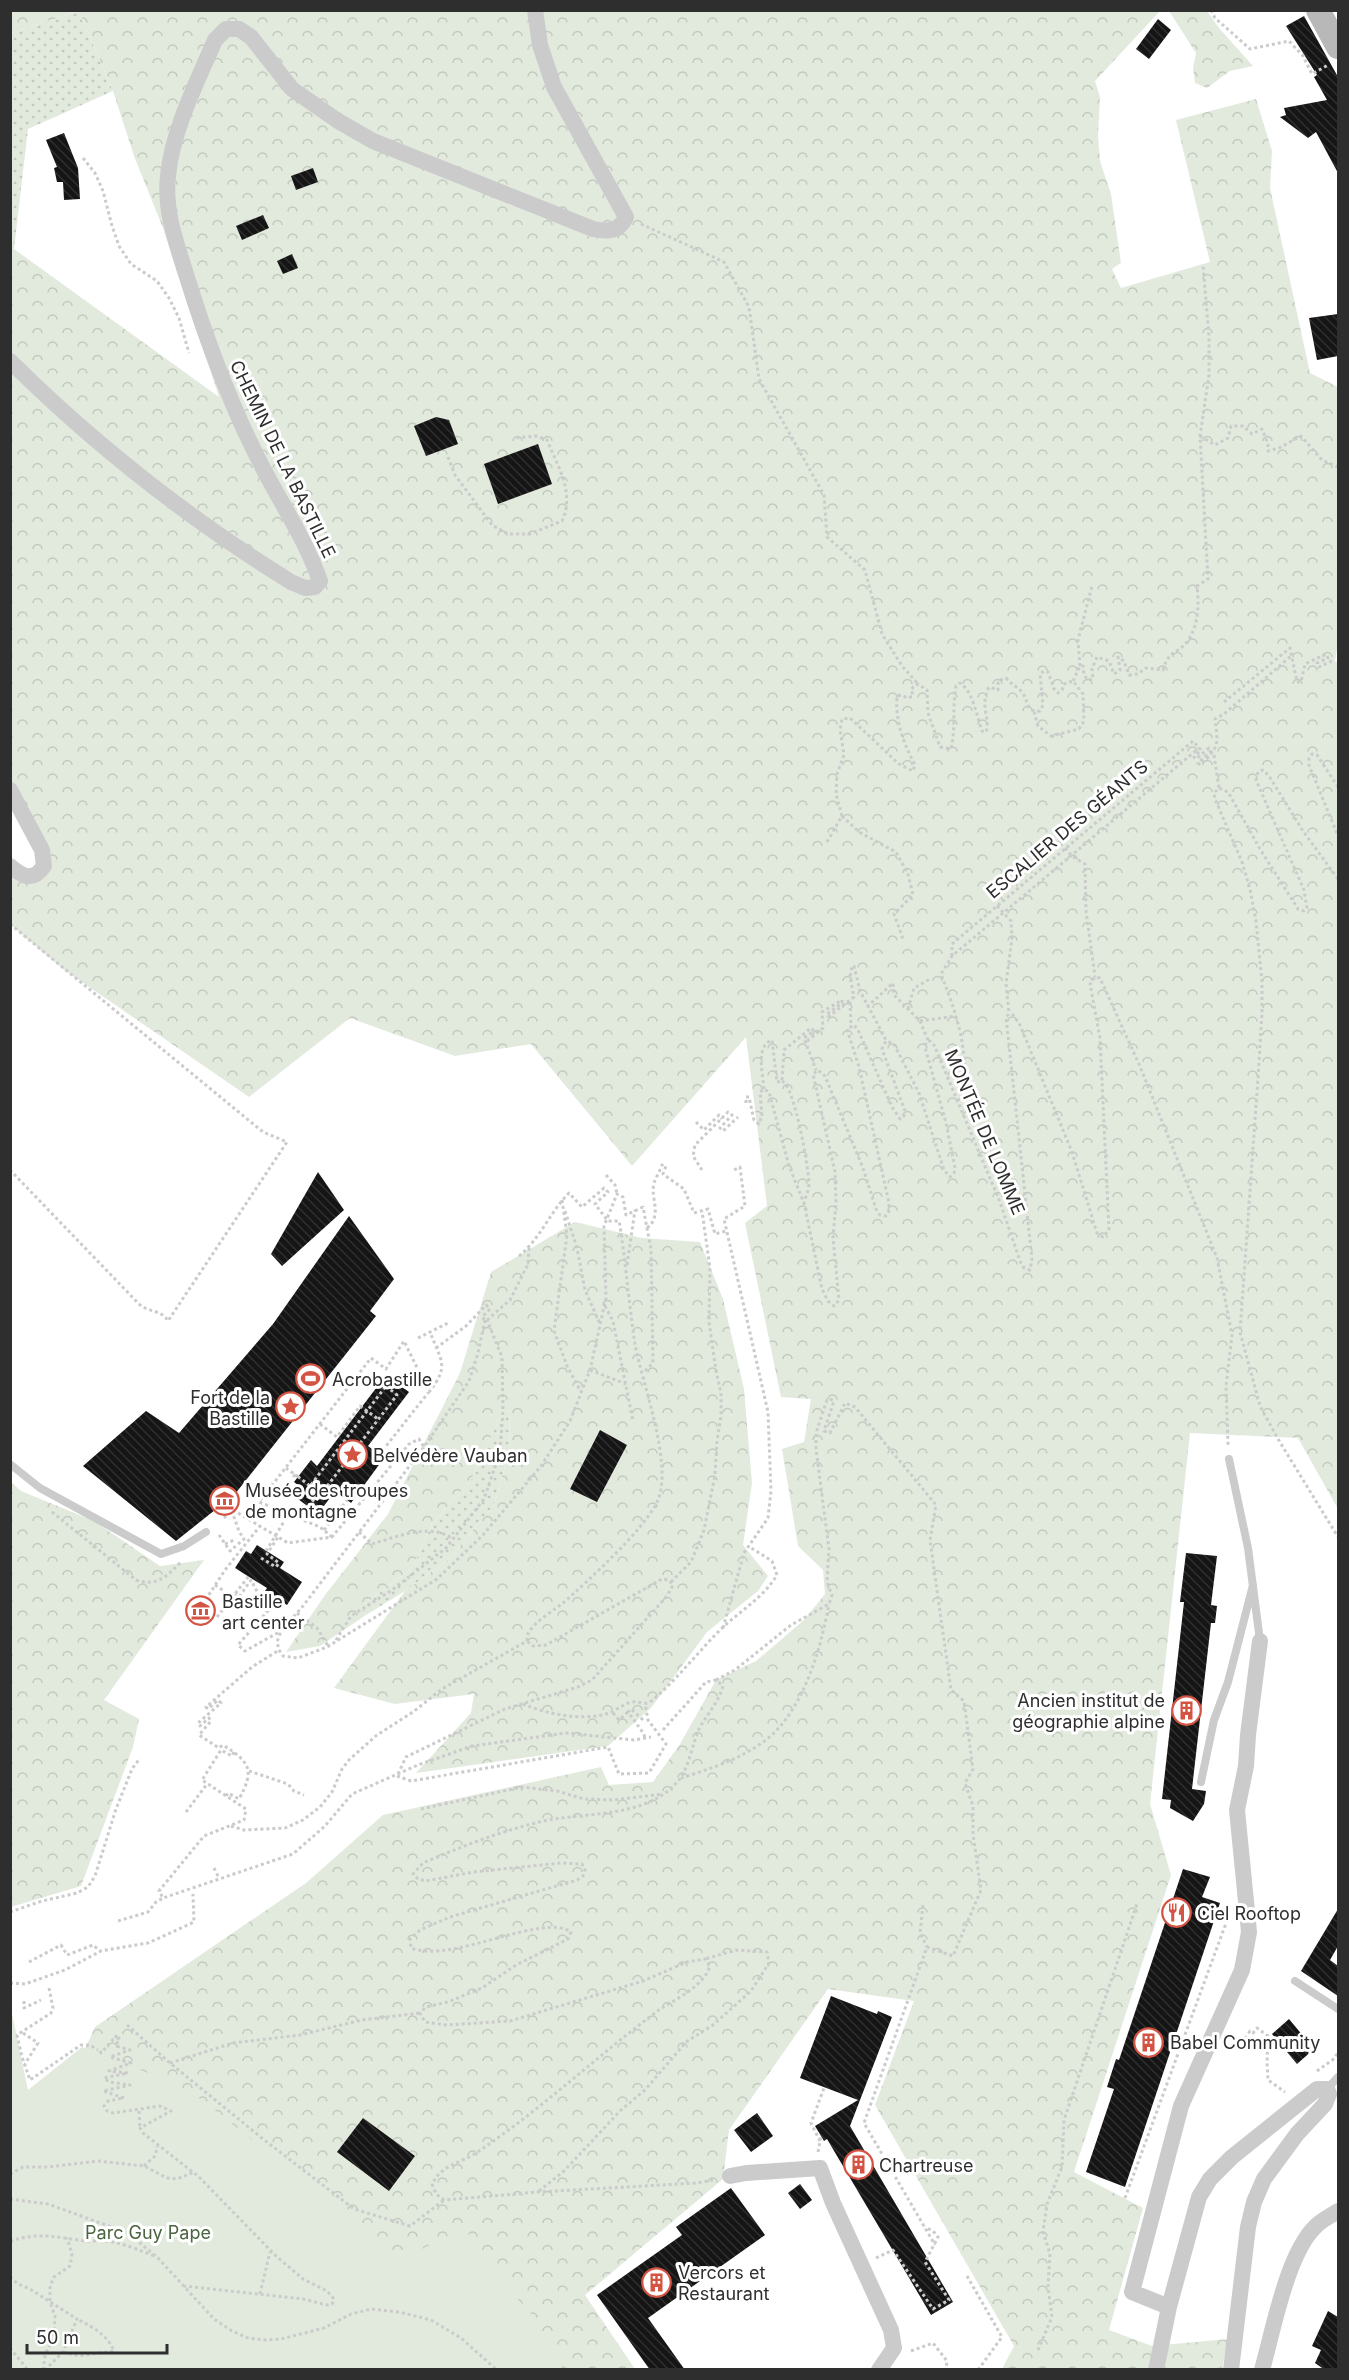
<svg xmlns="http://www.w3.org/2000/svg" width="1349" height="2380" font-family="Inter,sans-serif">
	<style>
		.grass { fill: url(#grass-dots) }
		.forest { fill: url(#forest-crowns) }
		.park { fill: #e2eade }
		.building { fill: url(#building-back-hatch) }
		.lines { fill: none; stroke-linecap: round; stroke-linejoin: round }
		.path { stroke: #cbcbcb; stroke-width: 3; stroke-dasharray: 3 3; stroke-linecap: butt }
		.service { stroke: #cbcbcb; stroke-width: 8 }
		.minor { stroke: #cbcbcb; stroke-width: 16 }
		.secondary { stroke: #b8b8b8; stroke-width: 24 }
		.path-bridge { stroke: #cbcbcb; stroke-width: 3; stroke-dasharray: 3 3; stroke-linecap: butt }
		.labels { text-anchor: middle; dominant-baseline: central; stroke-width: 6; stroke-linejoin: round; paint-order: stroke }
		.street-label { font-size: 18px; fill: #2e2e2e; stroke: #fff }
		.poi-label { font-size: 18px; fill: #2e2e2e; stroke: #fff; text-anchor: start }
		.park-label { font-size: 18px; fill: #4b6540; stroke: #fff }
	</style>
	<defs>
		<pattern id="grass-dots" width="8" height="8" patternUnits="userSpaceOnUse" patternTransform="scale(1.5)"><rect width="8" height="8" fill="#e2eade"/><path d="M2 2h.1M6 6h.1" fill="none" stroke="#c2c9bf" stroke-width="1.8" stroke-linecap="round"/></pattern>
		<pattern id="forest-crowns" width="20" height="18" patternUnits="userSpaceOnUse" patternTransform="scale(1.5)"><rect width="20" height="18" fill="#e2eade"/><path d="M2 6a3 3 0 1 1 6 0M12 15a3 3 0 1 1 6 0" fill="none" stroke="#c2c9bf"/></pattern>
		<pattern id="building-back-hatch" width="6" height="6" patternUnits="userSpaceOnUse" patternTransform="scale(1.5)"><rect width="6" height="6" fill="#151515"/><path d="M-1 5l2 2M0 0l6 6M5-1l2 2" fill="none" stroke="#2f2f2f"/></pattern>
	</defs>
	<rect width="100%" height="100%" fill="#fff"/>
	<path class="grass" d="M79,11L113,91L28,129L14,249L11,256V33Z
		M509,1410L510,1449L494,1505L448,1560L405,1591L366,1615L361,1607L412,1568L432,1524L471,1480L499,1419Z"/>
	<path class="forest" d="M11,11H1160L1095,81L1100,97L1098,136L1100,161L1111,194L1121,263L1112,269L1121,288L1210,262L1176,120L1256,99L1272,151L1270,188L1310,373L1338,387V643L1335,661L1338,663V1509L1298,1438L1190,1433L1150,1804L1171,1875L1074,2172L1143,2208L1109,2330L1152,2346L1228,2339L1222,2369H1002L1014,2346L875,2105L914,2001L828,1989L729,2130L723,2179L585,2295L635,2369H11L52,2123L95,2027L306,1883L383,1815L601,1767L609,1785L653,1782L680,1744L716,1680L756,1661L804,1620L825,1594L823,1570L798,1546L782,1449L804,1442L811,1399L781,1397L745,1223L767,1206L746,1037L632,1166L531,1044L455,1056L350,1018L249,1097L63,969L11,925L10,866L19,873L44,866L10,790V256L14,249L219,397L163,228L134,156L113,91L79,11L11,33Z
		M1169,11H1207L1219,28L1253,66L1230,71L1207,88L1195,83L1193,68L1196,53Z
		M575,1222L642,1238L700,1242L723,1299L744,1389L752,1483L743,1545L768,1576L758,1591L707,1632L651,1708L608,1746L416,1773L471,1713L474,1694L395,1704L334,1688L405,1591L448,1560L494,1505L510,1449L509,1410L499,1419L471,1480L432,1524L412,1568L361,1607L366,1615L320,1646L286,1652L325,1595L388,1514L460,1373L491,1272Z
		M10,1481L21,1491L94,1521L160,1566L204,1560L104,1700L139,1719L133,1747L81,1886L11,1907Z"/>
	<path class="park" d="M11,2009L28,2090L82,2047L98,2053L100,2051L195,2095L342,2210L398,2261L464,2228L504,2284L536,2319L532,2325L563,2369H11Z"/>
	<path class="building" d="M1304,16L1338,77V173L1316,132L1308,138L1280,117L1286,115L1284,108L1327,100L1314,77L1317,75L1286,26Z
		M1158,19L1171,30L1149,59L1136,49Z
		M64,133L78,168L80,199L64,200L63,182H57L54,168L57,167L46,140Z
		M313,168L318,182L296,190L291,176Z
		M263,215L269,228L242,240L236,226Z
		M292,254L298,268L283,274L277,261Z
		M1338,314V356L1317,360L1309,318Z
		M436,417L449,420L458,444L426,456L414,426Z
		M538,444L552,484L498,504L484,464Z
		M318,1172L344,1210L282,1266L271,1254Z
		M349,1216L394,1279L370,1311L376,1316L235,1494L176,1541L83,1466L146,1411L179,1433L273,1324Z
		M386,1375L409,1392L368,1446L384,1458L351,1503L335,1491L318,1514L294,1496L301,1488L294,1482L311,1460L317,1466Z
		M600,1430L627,1445L597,1502L570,1489Z
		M257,1545L284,1562L280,1568L302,1582L287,1605L265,1591L267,1588L235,1568L246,1551L251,1554Z
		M1186,1553L1217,1556L1211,1605L1217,1606L1215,1623H1211L1192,1789L1206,1791L1204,1804L1193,1821L1170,1808L1171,1800L1162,1799L1184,1602H1180Z
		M1183,1869L1210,1877L1202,1897L1220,1903L1125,2187L1086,2172L1114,2089L1107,2087L1116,2059L1119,2060Z
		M1338,1909V1946L1330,1960L1338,1966V1996L1301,1971Z
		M831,1996L877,2014L878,2011L892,2017L850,2126L953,2302L931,2315L827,2139L824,2141L815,2126L858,2100L800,2078Z
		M1289,2019L1314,2049L1297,2064L1272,2034Z
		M757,2113L773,2136L751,2152L734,2130Z
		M363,2118L415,2156L389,2191L337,2152Z
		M800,2184L812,2200L800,2209L788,2193Z
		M731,2188L765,2235L648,2318L685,2370H650L597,2295L682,2235L676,2227Z
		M1328,2311L1338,2317V2370H1325L1315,2363L1321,2350L1312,2346Z"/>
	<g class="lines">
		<path class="path" d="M1211,10L1215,18L1250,49L1289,41L1303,56L1312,74L1328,65
			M83,158L95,173L103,191L112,226L119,246L131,264L157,281L169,298L179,318L189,353
			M641,224L724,262L749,307L759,379L824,495L827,537L865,570L882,634L902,666L918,684
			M1200,436L1215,445L1228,438L1231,426H1243L1252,434L1262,429L1268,444V451L1279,448L1301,436L1322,460L1338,467
			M448,457L455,475L492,525L508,534H530L562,521C575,493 558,467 547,440L536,436L515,438
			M1080,666L1078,640L1092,586
			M1073,681L1080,666H1083L1084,675L1088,680L1093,679L1092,669L1097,657L1109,661L1114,674L1120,670L1118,657L1124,661L1129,675L1138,674L1146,668L1163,670C1169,649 1178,654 1187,642C1199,625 1199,605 1197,586L1208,579L1200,436L1209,375V337L1203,265
			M1224,702L1290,648L1297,682H1301L1305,664L1326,654L1328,658L1317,663L1319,667L1334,660
			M1214,755L1219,788
			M1338,787L1317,755L1312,754L1309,758V765L1338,836
			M842,816L859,832L896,852L908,874L913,895L894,914L903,939
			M827,842L842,816L836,794L837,774L844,755L840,730L842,719L850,718L899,764L913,771L915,765C904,744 895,722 897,696L901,695L908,698L913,696L911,689L918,684L927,690L928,713L940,747L951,749C956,728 952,707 956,686L960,683C973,691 977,717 982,731L986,732C991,718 979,707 989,687L998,690V681L1006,678C1012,685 1016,686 1021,691C1029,699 1025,713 1040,711L1043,705L1040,674L1044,671L1048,672L1054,689L1058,693L1062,690L1064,684L1073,681L1083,694L1084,721L1079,729L1051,736L1038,726L1034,712
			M1065,848L1072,856L1085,864L1086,911L1095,977
			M1338,879L1303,831L1269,776L1263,770L1258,772L1256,780L1304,890L1307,908L1304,911L1298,909L1260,849L1228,792L1219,788L1214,793L1215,799L1242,862L1250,889L1256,921L1262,982V1012L1258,1078L1240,1332L1260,1406L1278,1439L1338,1537
			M997,906L1011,921L1012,938L1006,984L1009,1014
			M10,924L263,1132L287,1142L168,1321C161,1309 148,1313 138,1303L10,1170
			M952,956V944L1193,741L1201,750L1194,757L1196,759L1209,748L1211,751L1198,763L1200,765C1220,747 1218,744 1215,719L1224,714L1291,656
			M850,1002L851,1025
			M867,1007L893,983L894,995L920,1021L928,1040
			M908,1009L914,988L930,979
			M828,1017L854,997L850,977L852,966H854L860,991L886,1040
			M920,1021L956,1016
			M807,1041L823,1028L822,1012L842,1000V1003L827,1014L828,1017
			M782,1081C795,1087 808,1166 809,1183C809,1190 806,1196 804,1202
			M777,1082L782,1081L784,1050L811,1028L814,1031L804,1038L816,1070
			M764,1089C763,1074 755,1046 772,1040L777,1082
			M958,1101C974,1060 956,1013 941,974L952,956L1199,748
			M746,1103V1097H749L754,1120L759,1124L762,1116L760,1092L764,1089L769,1092L789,1166L804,1203L822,1289L828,1301L834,1306L839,1300L833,1238L836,1202L835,1172L813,1074L818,1070L825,1076L863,1168L876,1209L880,1215L886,1216L889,1211V1203L859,1067L847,1029L854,1025L858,1030L892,1107L900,1119L904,1116L905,1111L882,1049L886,1041L894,1044L919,1093L944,1170L950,1177L954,1173L955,1168L946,1123L925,1047L926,1042L930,1041L934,1045L1000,1202L1020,1261L1024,1268L1030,1270L1032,1259L1006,1017L1009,1014L1013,1015L1020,1025L1072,1152L1097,1233L1103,1237L1109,1230L1100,1038L1090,984L1095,977L1100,978L1139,1064L1217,1258L1232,1335L1226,1386L1228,1445
			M696,1122L704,1130L719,1115L722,1119
			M702,1170L693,1156L695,1145L728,1112L732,1115L720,1128L723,1131L738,1117
			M606,1175L615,1185L617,1194
			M562,1200L567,1235L554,1331L567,1366L581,1392
			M565,1211L577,1248L585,1290L600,1324
			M647,1228C663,1216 650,1198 654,1183C656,1177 660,1171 662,1165L666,1166L663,1174L684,1189L694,1213L708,1209L715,1234L726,1231
			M519,1256C540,1239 550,1212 569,1193L582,1207L604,1188L608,1192L595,1204L608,1221
			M627,1265L635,1210
			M605,1306L613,1321L633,1421
			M485,1320L478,1353L469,1381L424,1447L303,1606L281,1631L277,1642L279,1650L283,1656L298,1658L327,1647L437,1579L483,1535L541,1466L570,1421L590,1370L606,1298L604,1226L617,1194L623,1197L626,1215L643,1207L651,1249L653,1363L643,1373
			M487,1320L510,1300L528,1264L529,1248
			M418,1338L448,1323
			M436,1348L466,1326L486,1305L490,1309L482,1317L485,1320
			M590,1370L626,1384
			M386,1386L397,1395L315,1502L304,1494Z
			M320,1424L337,1437L360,1406L378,1419
			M379,1455L428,1393
			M286,1468C289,1471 294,1473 297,1476L294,1478V1476L295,1475H296L310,1486
			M314,1481L324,1489
			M315,1493L320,1496
			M52,1512L136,1580C157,1587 167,1576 181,1562
			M288,1515L296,1508L307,1506
			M224,1518L233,1510L288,1543L332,1537L409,1444L419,1439L424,1447
			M324,1530L347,1500
			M359,1532L372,1544C397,1537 429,1522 453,1539
			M219,1535L230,1551L244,1539C234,1526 237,1514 224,1502
			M332,1537L320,1527L259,1502L371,1358L386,1369L404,1341L429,1392C450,1366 441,1361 430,1332
			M225,1544L236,1539
			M261,1558L276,1567L279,1563L267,1554L278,1537
			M671,1582L691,1562L704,1530L715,1475L717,1441L721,1416V1393L716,1371L709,1322L710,1268L702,1211
			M215,1585L233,1597
			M234,1595L239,1597L251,1580L260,1597L272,1606L238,1645L245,1651L281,1631
			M199,1610L225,1570L260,1526
			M297,1613L317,1628L328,1646
			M217,1617L249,1576
			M723,1628L744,1553L768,1518L771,1491L768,1412L724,1219L745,1206L740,1167L732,1171
			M336,1640L351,1616L392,1590L446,1548L484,1499L500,1452L503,1410L502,1357L487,1320
			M527,1641C527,1635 528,1633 531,1629C540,1618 553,1611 563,1603C587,1582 647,1527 658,1500C673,1463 642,1383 635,1344C629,1305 626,1265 620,1226L619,1221H608
			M716,1680L735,1670L791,1625L829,1604L832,1595L827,1582L829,1549L816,1449V1433L827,1400L830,1399L834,1401L824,1431L830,1433L845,1403L855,1407L936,1505L930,1540L951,1690L964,1701L973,1769L965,1783L973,1806V1834L981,1890L953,1956L927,1947L864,2123L935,2245
			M523,1704C547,1714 580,1721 606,1714C615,1712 622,1704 632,1702C639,1701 643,1705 650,1702C676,1681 697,1653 721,1629C740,1611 763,1598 777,1575L772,1561L748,1546
			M613,1713L619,1720L628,1712
			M643,1720L631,1709L628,1712L644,1734L645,1739
			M663,1730L706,1682L716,1680L723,1686C719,1702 707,1714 699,1729C693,1743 688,1769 679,1780C646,1820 584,1811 539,1822C499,1832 460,1847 423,1863L413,1874L418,1879L426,1881L473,1872L561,1863L582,1864L585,1870L583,1876L577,1880L450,1917L420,1930L410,1939L411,1948C453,1964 542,1912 571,1932L568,1939L516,1965L482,1988L448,2002L426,2007L420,2013L425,2022L446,2025L510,2021L643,1981L687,1962L705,1959L710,1966C703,1987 677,1998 659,2010C598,2055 543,2108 479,2151C461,2164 443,2163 432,2184L436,2194L444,2200L538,2192L697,2183L713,2180
			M234,1752L232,1756L221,1750L202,1780L246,1809L244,1820L204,1836L159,1891L163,1898L293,1854L325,1826L352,1794L418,1765L472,1746L566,1733L634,1740L651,1737
			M249,1771L288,1784L294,1791L304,1795
			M398,1774L406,1757L505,1709L578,1687L592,1680L667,1596L673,1585L669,1580L662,1579L546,1645L533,1646L527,1641
			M397,1776L411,1781L608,1747L619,1774L649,1773L666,1744L648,1720L645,1704
			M681,1778C713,1768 751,1756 776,1731C807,1698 821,1646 829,1604
			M226,1796L228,1793L239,1799C255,1770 250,1762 223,1745L219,1748L199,1735L211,1721L209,1718L200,1726L198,1723L221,1703L218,1700L208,1709L206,1707L252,1667L279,1650
			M421,1809L522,1787L557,1791L584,1799L613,1800L663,1794
			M186,1812L207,1784
			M231,1826L244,1830L285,1828L303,1820L320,1807L332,1792L342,1769L349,1760L377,1735L413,1712L442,1689L527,1641
			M214,1868L219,1878
			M923,1905L920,1933L927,1947
			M10,1912L42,1901L77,1893L88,1887L95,1876L116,1809L132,1769L140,1758
			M118,1921L148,1912L156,1902L163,1898
			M29,1962L61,1945L67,1955L93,1945L100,1951
			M10,1983L25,1984L65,1970L101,1951L148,1943L194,1922L193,1894
			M49,1988L53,2008L51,2013L17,2035L22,2057L30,2080L81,2045H90L98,2050
			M24,2001V2008L41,2000
			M10,2002H11
			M127,2025L170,2063L263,2139L354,2209L410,2226L444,2200
			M23,2033L38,2043L25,2064
			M1231,2035L1243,2042L1250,2031L1253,2033L1257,2028L1268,2036L1267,2063L1268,2080L1285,2092
			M100,2051L101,2053L116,2036V2040L119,2038L116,2046L130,2050L110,2057L131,2063L109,2071L128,2073L104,2078L109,2082L130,2085L103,2091L124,2098L108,2101L104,2106L107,2111L113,2113L160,2106L171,2111L140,2128L143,2133L199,2177L276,2256L303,2279L327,2291L334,2299L332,2304L327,2305L303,2299L184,2286
			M170,2063L233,2043L300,2035L362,2020L420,2013
			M1317,2071L1335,2058L1338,2052
			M139,2111L140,2128
			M820,2141L811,2123L824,2088
			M818,2152L821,2136
			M144,2166L155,2156L158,2143
			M10,2174L23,2167H48L98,2161L144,2166L167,2178L177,2179L194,2172
			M539,2191L564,2171L621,2110L645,2090L686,2042L713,2025L751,1991L769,1963L767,1952L736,1950L705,1959
			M1125,2198L1229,1915
			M10,2199L48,2204L128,2233L158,2258L214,2319L232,2331L248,2338L265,2340L281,2339L324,2328L351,2314L371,2309L399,2312L431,2320L461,2338L497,2370
			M10,2241C41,2232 55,2237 85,2241C91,2242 98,2240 104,2241C121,2242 139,2250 154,2256
			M876,2258L893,2250L933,2309L949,2300L925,2262L938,2237L933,2231L925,2227
			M967,2276L1002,2337L978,2370
			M10,2277L18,2284L30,2289L77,2319L63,2352L45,2370
			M260,2294L270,2252
			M10,2348L28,2370
			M1038,2350L1052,2317L1048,2287L1050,2254L1043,2232L1047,2204L1062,2167L1064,2120L1137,1904
			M911,2351L933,2343L947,2361L946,2370
			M63,2352L79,2356L114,2351C107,2334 92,2327 77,2319
			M43,2370L45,2355L54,2336L55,2316L50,2302V2286L54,2277L70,2266L72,2254L67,2238"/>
		<path class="service" d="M1229,1459L1248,1548L1260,1641
			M10,1464L40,1488L161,1554L184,1546L206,1532
			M1201,1782L1214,1720L1228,1682L1253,1585
			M1295,1981L1338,2009
			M1327,2089L1338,2077"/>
		<path class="minor" d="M10,361C96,446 189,519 291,582L305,588L315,587L320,581C306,541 284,508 265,472C231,408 207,342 186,274C176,242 164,210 168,176C172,131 197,82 215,40L226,29H239L251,37L292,89L338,121L373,141L593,229C608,232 619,232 626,217L554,87L540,45L535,10
			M10,790L42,850L44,866C33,882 23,877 10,866
			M730,2176L746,2173L820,2168L833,2203L891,2330L894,2348L879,2370
			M1169,2307L1132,2292L1181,2106L1242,1970L1249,1932L1237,1810L1246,1766L1248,1735L1260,1641
			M1156,2370L1169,2307L1199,2197L1210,2179L1232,2157L1317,2089H1327L1329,2094L1325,2104L1297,2134L1264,2179L1254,2202L1248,2227L1231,2370
			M1262,2370C1273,2331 1287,2254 1315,2227C1321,2220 1331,2216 1338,2211"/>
		<path class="secondary" d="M1318,10L1338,47"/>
		<path class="path-bridge" d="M266,1551L288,1515"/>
	</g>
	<defs>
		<symbol id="stadium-ring" viewBox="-11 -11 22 22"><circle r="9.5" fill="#fff" stroke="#d35443" stroke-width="1.5"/><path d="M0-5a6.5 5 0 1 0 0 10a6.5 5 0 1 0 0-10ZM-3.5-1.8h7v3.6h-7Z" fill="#d35443"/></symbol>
		<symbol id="sight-ring" viewBox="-11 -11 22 22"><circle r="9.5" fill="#fff" stroke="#d35443" stroke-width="1.5"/><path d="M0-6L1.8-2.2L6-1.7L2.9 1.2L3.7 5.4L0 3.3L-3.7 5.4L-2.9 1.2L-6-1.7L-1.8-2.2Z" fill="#d35443"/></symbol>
		<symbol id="museum-ring" viewBox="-11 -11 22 22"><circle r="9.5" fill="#fff" stroke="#d35443" stroke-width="1.5"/><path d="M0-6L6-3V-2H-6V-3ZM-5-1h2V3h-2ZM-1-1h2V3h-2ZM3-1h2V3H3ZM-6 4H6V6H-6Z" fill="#d35443"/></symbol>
		<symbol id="building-ring" viewBox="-11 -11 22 22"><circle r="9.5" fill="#fff" stroke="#d35443" stroke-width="1.5"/><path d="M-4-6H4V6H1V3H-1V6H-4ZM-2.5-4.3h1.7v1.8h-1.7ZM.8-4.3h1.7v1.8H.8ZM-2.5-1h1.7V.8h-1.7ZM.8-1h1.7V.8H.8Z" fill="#d35443"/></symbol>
		<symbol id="restaurant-ring" viewBox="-11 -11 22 22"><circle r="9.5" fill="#fff" stroke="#d35443" stroke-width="1.5"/><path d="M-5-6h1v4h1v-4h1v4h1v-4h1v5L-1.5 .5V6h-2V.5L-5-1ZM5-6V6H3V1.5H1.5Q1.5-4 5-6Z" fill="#d35443"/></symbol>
	</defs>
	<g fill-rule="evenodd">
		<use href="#stadium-ring" x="294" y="1362" width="33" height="33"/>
		<use href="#sight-ring" x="274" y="1390" width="33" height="33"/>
		<use href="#sight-ring" x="336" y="1438" width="33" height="33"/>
		<use href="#museum-ring" x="208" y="1484" width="33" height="33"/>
		<use href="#museum-ring" x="184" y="1594" width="33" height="33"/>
		<use href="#building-ring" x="1170" y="1694" width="33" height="33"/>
		<use href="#restaurant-ring" x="1160" y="1896" width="33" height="33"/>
		<use href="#building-ring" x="1132" y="2026" width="33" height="33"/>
		<use href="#building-ring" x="842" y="2148" width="33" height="33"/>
		<use href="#building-ring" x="640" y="2266" width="33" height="33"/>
	</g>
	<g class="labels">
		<g class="street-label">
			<text transform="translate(283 459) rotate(64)">CHEMIN DE LA BASTILLE</text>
			<text transform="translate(1067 829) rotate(-40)">ESCALIER DES GÉANTS</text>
			<text transform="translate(985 1132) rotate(67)">MONTÉE DE LOMME</text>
		</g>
		<g class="poi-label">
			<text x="332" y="1379">Acrobastille</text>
			<text x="270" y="1397" text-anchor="end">Fort de la<tspan x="270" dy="21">Bastille</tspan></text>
			<text x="373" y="1455">Belvédère Vauban</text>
			<text x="245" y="1490">Musée des troupes<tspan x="245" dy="21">de montagne</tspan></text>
			<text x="222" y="1601">Bastille<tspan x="222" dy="21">art center</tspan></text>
			<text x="1165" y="1700" text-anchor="end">Ancien institut de<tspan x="1165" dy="21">géographie alpine</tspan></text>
			<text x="1197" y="1913">Ciel Rooftop</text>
			<text x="1170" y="2042">Babel Community</text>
			<text x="879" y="2165">Chartreuse</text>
			<text x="678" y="2272">Vercors et<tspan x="678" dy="21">Restaurant</tspan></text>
		</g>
		<g class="park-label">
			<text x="148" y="2232">Parc Guy Pape</text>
		</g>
	</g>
	<rect width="1349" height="2380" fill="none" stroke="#2e2e2e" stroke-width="24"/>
	<path d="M27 2344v9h140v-9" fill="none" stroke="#2e2e2e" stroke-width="3"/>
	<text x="36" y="2344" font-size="18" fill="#2e2e2e" stroke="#ffffff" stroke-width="4.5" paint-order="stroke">50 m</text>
</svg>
